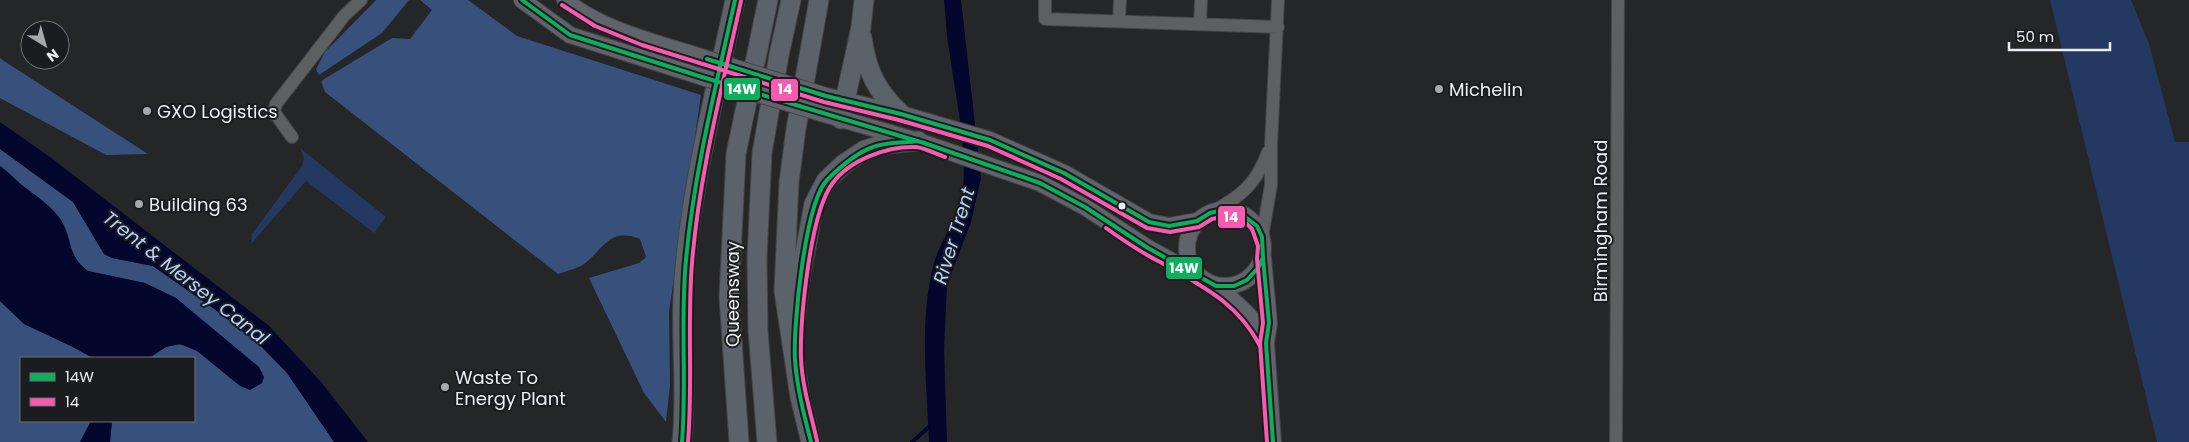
<svg xmlns="http://www.w3.org/2000/svg" width="2189" height="442" font-family="Poppins,sans-serif">
	<style>
		.green { fill: #233961 }
		.forest { fill: #37507c }
		.water { fill: #03062d }
		.lines { fill: none; stroke-linecap: round; stroke-linejoin: round }
		.stream { stroke: #03062d; stroke-width: 4 }
		.minor-casing { stroke: #434446; stroke-width: 14 }
		.major-casing { stroke: #434446; stroke-width: 18 }
		.highway-casing { stroke: #434446; stroke-width: 21 }
		.minor { stroke: #5e5f61; stroke-width: 12 }
		.major { stroke: #606369; stroke-width: 16 }
		.highway { stroke: #5b6269; stroke-width: 19 }
		.major-bridge-casing { stroke: #434446; stroke-width: 18; stroke-linecap: butt }
		.major-bridge { stroke: #606369; stroke-width: 16 }
		.bus-1-casing { stroke: #1a1c1f; stroke-width: 8 }
		.bus-2-casing { stroke: #1a1c1f; stroke-width: 8 }
		.bus-1 { stroke: #0daf5c; stroke-width: 4 }
		.bus-2 { stroke: #f75aaf; stroke-width: 4 }
		.poi-dot { fill: #a7a8ab; stroke: #1a1c1f; stroke-width: 2 }
		.bus-dot { fill: #edeef1; stroke: #1a1c1f; stroke-width: 2 }
		.labels { text-anchor: middle; dominant-baseline: central; stroke-width: 4; stroke-linejoin: round; paint-order: stroke }
		.poi-label { font-size: 18px; fill: #edeef1; stroke: #1a1c1f; text-anchor: start }
		.street-label { font-size: 18px; fill: #edeef1; stroke: #1a1c1f }
		.water-label { font-size: 19px; font-style: italic; fill: #b5d0ff; stroke: #1a1c1f }
		.line-badge { stroke: #1a1c1f; stroke-width: 2 }
		.badge-label { font-size: 14px; text-anchor: middle; font-weight: bold; fill: #fff }
	</style>
	<rect width="100%" height="100%" fill="#242628"/>
	<path class="green" d="M2050,0H2131L2149,44L2175,142H2189V442H2157Z
		M300,148L386,217L374,233L306,181L251,244L252,234L302,166L304,158Z"/>
	<path class="forest" d="M376,0H409L382,33L319,75L316,69L325,52Z
		M420,0H468L517,36L701,95L669,312L670,386L666,422L644,393L589,278L639,263L646,257L640,239C609,227 604,249 584,264C577,269 566,271 558,274L325,92L321,81L392,38L410,39L432,10Z
		M0,58L4,61L148,154L106,155L0,98Z
		M0,149L73,202L104,254L112,258L153,266L217,311L260,345L287,373L334,442H110L112,421H194V358H149C154,355 160,350 166,347C191,336 215,364 231,379L263,373L176,298L145,283L88,271C67,256 73,240 61,220C52,207 39,198 27,189C17,182 10,173 0,166Z
		M0,301L24,324L73,347L93,358H21V421H91L80,442H0Z"/>
	<path class="water" d="M944,0H961L981,178L971,222L947,285L944,349L947,442H929C927,385 919,323 933,267C939,241 960,217 963,189C967,142 955,95 949,49C946,33 946,16 944,0Z
		M0,122L50,157L268,325L321,382L368,442H334L287,373L260,345L217,311L153,266L112,258L104,254L73,202L0,149Z
		M0,166C10,173 17,182 27,189C39,198 52,207 61,220C73,240 67,256 88,271L145,283L176,298L259,367L264,377L262,383L250,390L240,386L197,351L180,344L166,347L149,358H93L73,347L24,324L0,301Z
		M91,421H112L110,442H80Z"/>
	<g class="lines">
		<path class="stream" d="M912,442L929,427"/>
		<defs>
			<path id="minor" d="M1045,0V19L1278,27
				M1119,21L1120,0
				M1200,24L1201,0
				M292,137L274,112L276,104L344,16L361,0
				M1210,213C1240,197 1256,185 1268,152
				M1262,237L1271,185V145L1278,0
				M1616,442L1618,0"/>
			<path id="major" d="M522,0L570,35L702,77
				M565,0C602,31 662,44 707,59
				M826,96L901,114L990,140L1064,173L1149,222L1169,226L1197,221
				M821,113L924,143L1040,183L1085,207L1148,248L1199,276
				M1187 248a38 38 0 1 1 76 0a38 38 0 1 1-76 0Z
				M1263,258L1269,323L1266,343L1273,442
				M1216,286C1235,303 1257,318 1266,343"/>
			<path id="highway" d="M862,38C867,71 876,91 901,114
				M841,119L861,27L864,0
				M796,319L799,285L814,204L826,181L844,164L865,150L886,144L918,141
				M682,442C687,394 681,346 683,298C687,201 715,95 735,0
				M739,442L729,297L736,154L768,0
				M767,442L758,331L757,258L762,153L779,55L791,0
				M811,442L800,397L784,291L789,182L796,129L819,0"/>
		</defs>
		<use href="#minor" class="minor-casing"/>
		<use href="#major" class="major-casing"/>
		<use href="#highway" class="highway-casing"/>
		<use href="#minor" class="minor"/>
		<use href="#major" class="major"/>
		<use href="#highway" class="highway"/>
		<defs>
			<path id="major-bridge" d="M707,59L826,96
				M702,77L821,113"/>
		</defs>
		<use href="#major-bridge" class="major-bridge-casing"/>
		<use href="#major-bridge" class="major-bridge"/>
		<defs>
			<path id="bus-1" d="M522,0L570,35L702,77L924,143L1040,183L1085,207L1148,248L1216,286H1234L1247,280L1258,268L1263,258L1262,237L1257,226L1240,213L1227,209L1210,213L1197,221L1169,226L1149,222L1064,173L990,140L901,114L826,96L707,59
				M1263,258L1269,323L1266,343L1273,442
				M682,442C687,381 680,321 686,260C694,172 716,86 735,0
				M811,442C804,415 797,388 795,360C793,326 805,203 827,180C840,167 856,153 873,147C886,142 904,143 918,141"/>
			<path id="bus-2" d="M562,5L595,26L642,45L824,102L899,120L988,146L1061,179L1147,228L1170,232L1199,227L1212,219L1227,216L1244,221L1252,229L1258,246L1257,259L1263,323L1260,343L1267,442
				M1106,228C1124,241 1142,253 1162,263C1202,286 1238,303 1260,346
				M817,441C811,414 802,386 801,358C800,319 810,214 832,184C849,160 887,146 916,147C925,148 936,154 945,157
				M688,442C693,382 687,323 692,263C699,175 722,88 741,1"/>
		</defs>
		<use href="#bus-1" class="bus-1-casing"/>
		<use href="#bus-2" class="bus-2-casing"/>
		<use href="#bus-1" class="bus-1"/>
		<use href="#bus-2" class="bus-2"/>
	</g>
	<g class="poi-dot">
		<circle cx="1439" cy="89" r="5"/>
		<circle cx="147" cy="111" r="5"/>
		<circle cx="139" cy="204" r="5"/>
		<circle cx="445" cy="387" r="5"/>
	</g>
	<circle class="bus-dot" cx="1122" cy="206" r="4.5"/>
	<g class="labels">
		<g class="poi-label">
			<text x="1449" y="89">Michelin</text>
			<text x="157" y="111">GXO Logistics</text>
			<text x="149" y="204">Building 63</text>
			<text x="455" y="377">Waste To<tspan x="455" dy="21">Energy Plant</tspan></text>
		</g>
		<g class="street-label">
			<text transform="translate(1600 221) rotate(-90)">Birmingham Road</text>
			<text transform="translate(732 294) rotate(-90)">Queensway</text>
		</g>
		<g class="water-label">
			<text transform="translate(954 236) rotate(-73)">River Trent</text>
			<text transform="translate(186 278) rotate(38)">Trent &amp; Mersey Canal</text>
		</g>
	</g>
	<g class="line-badge">
		<rect x="723" y="77" width="38" height="24" rx="5" fill="#0daf5c"/>
		<rect x="770" y="78" width="29" height="24" rx="5" fill="#f75aaf"/>
		<rect x="1217" y="205" width="29" height="24" rx="5" fill="#f75aaf"/>
		<rect x="1165" y="256" width="38" height="24" rx="5" fill="#0daf5c"/>
	</g>
	<g class="badge-label">
		<text x="742" y="94">14W</text>
		<text x="785" y="94">14</text>
		<text x="1231" y="222">14</text>
		<text x="1184" y="273">14W</text>
	</g>
	<rect x="20" y="357" width="175" height="65" fill="#1a1c1f" stroke="#6e7073"/>
	<rect x="30" y="373" width="25" height="8" fill="#0daf5c" stroke="#6e7073"/>
	<text x="65" y="382" font-size="15" fill="#edeef1">14W</text>
	<rect x="30" y="398" width="25" height="8" fill="#f75aaf" stroke="#6e7073"/>
	<text x="65" y="407" font-size="15" fill="#edeef1">14</text>
	<g transform="translate(45 45) rotate(143)"><circle r="24" fill="#1a1c1f" stroke="#6e7073"/>
	<path d="M0-4L9 19L0 12L-9 19Z" fill="#a7a8ab"/>
	<text y="-8" font-size="14" font-weight="bold" text-anchor="middle" fill="#edeef1">N</text>
	</g>
	<path d="M2009 42v8h101v-8" fill="none" stroke="#edeef1" stroke-width="2.5"/>
	<text x="2016" y="42" font-size="15" fill="#edeef1" stroke="#1a1c1f" stroke-width="4" paint-order="stroke">50 m</text>
</svg>
